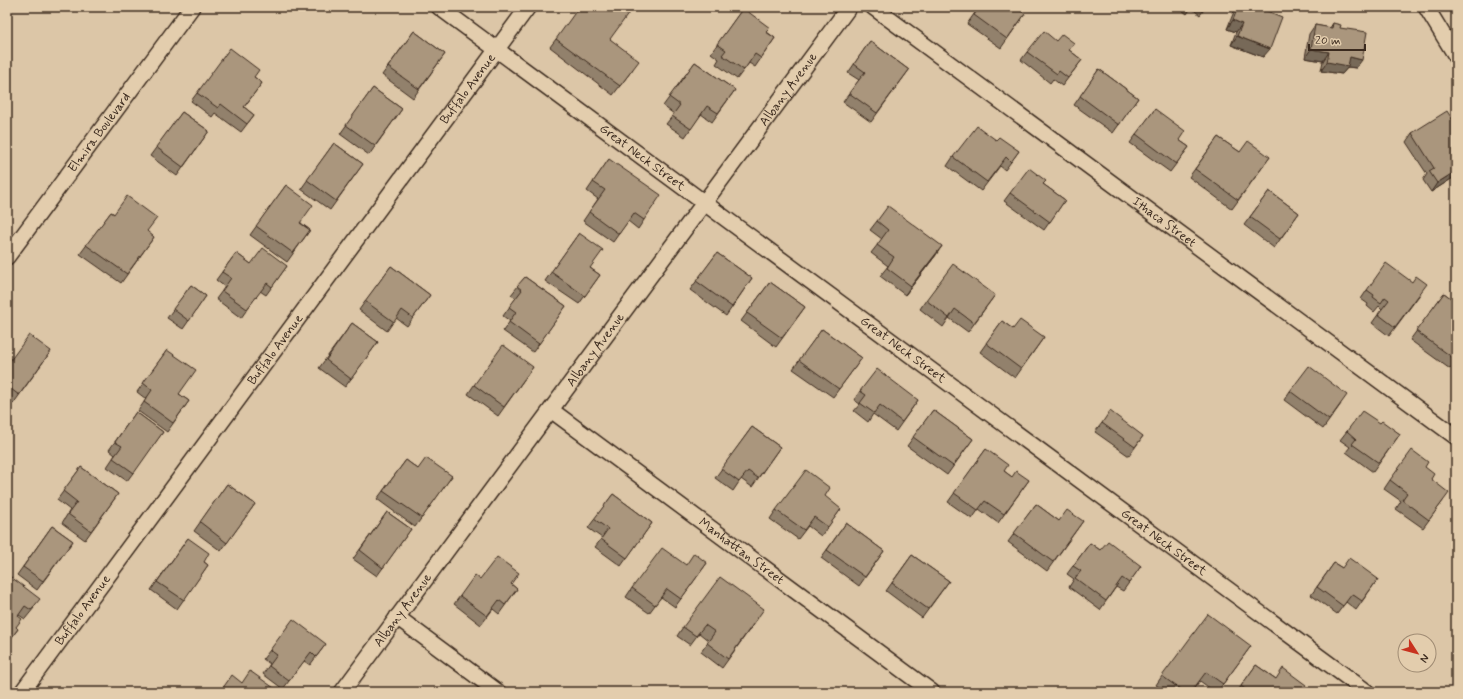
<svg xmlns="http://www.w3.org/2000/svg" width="1463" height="699" font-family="Mynerve,sans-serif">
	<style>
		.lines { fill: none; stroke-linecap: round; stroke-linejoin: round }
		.minor-casing { stroke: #3b2a1e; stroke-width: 18 }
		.minor { stroke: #e3cdad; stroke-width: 15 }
		.wall { fill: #92816c; stroke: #3b2a1e }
		.shaded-wall { fill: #776958; stroke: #3b2a1e }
		.building { fill: #aa967d; stroke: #3b2a1e }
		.labels { text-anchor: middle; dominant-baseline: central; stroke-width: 3.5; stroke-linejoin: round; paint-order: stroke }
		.street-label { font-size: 13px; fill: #3b2a1e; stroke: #e3cdad }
	</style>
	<rect width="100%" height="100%" fill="#dcc6a7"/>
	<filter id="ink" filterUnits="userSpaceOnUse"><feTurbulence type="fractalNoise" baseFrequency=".025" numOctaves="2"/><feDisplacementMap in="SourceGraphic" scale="8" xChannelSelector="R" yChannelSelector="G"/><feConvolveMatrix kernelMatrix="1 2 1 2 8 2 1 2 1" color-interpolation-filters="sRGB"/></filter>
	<g filter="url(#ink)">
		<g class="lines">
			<defs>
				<g id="minor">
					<path id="s1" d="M439,7L1367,692"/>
					<path id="s2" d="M873,7L1456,437"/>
					<path d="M1426,7L1456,56"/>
					<path id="s3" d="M7,257L192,7"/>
					<path id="s4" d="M551,410L932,692"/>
					<path d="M397,617L498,692"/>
					<path id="s5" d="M22,692L528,7"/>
					<path id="s6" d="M342,692L849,7"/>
				</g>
			</defs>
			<use href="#minor" class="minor-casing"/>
			<use href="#minor" class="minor"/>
		</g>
		<path class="wall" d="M297,7H304L299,11Z
			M945,7H950L948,9Z
			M979,7L1025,14L1001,48L967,24Z
			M1178,7H1206L1200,15L1191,8L1187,14Z
			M1236,7H1257L1263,57L1231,45L1236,32L1227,29L1235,9Z
			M743,8L767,32L775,38L755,67L749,63L737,79L716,64L719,59L711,53Z
			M1333,23L1340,28L1356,68L1348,67L1342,74L1321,71L1323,61L1305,58L1309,34L1315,25L1330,28Z
			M414,31L445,54L413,98L382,75Z
			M556,39H610L633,69L613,95L550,47Z
			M870,41L909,70L871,122L843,102L859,80L848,73Z
			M1069,50L1082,60L1062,86L1053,79L1050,83L1021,60L1027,52Z
			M695,62L735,90L712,122L701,114L685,137L666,124L674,114L663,106Z
			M1099,69L1138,98L1113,133L1074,105Z
			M254,77L262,83L244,107L254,115L241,132L215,113L212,117L191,101L197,93Z
			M373,88L402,109L369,155L340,134Z
			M1155,109L1179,140L1189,147L1170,172L1130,143Z
			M182,112L209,131L177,176L150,156Z
			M1456,125V176L1431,192L1423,180L1427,174L1406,142L1412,133Z
			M1218,137L1240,152L1270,157L1232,209L1189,177Z
			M996,140L1019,151L1005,170L1000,166L981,191L947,166L953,157Z
			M334,143L363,164L330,210L301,189Z
			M609,159L644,220L638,229L628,221L613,242L583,221L598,199L587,191Z
			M1043,184L1065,200L1044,230L1004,201L1010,193Z
			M286,185L301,223L310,230L287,262L250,235Z
			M1269,191L1299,213L1274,248L1244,225Z
			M111,212L147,232L154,237L121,283L80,254Z
			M877,221L936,255L905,295L880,276L888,266L871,253L882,239L870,230Z
			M579,233L590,268L600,275L579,304L545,281Z
			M236,253L251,264L287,266L266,295L260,291L241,318L216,299L225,287L216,280Z
			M717,253L752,278L726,316L690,290Z
			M391,266L430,295L407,326L396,318L387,331L359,310Z
			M525,277L566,306L533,352L503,331L510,321L503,316L516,298L511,295Z
			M770,282L805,307L776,347L741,321Z
			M191,285L206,296L183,329L167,318Z
			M1367,290L1421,293L1389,336L1372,323L1382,309L1379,306L1374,312L1367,306L1368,304L1361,299Z
			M1444,293L1456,302V361L1450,369L1410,340Z
			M995,295L968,332L949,318L943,327L920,309L926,300Z
			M1002,321L1013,329L1044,337L1015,378L980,352Z
			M352,323L378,342L345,387L319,368Z
			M822,329L862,358L833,397L793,369Z
			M167,350L179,394L189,401L167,432L138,411L146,399L137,392Z
			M51,351L13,404L7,399V365Z
			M533,367L498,416L468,394L474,385Z
			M860,391L918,400L896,431L873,414L868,422L854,411L860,404L854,400Z
			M1290,391L1341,404L1323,429L1284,400Z
			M933,410L973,439L947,475L907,446Z
			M136,412L163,432L127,481L107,467L115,455L109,450Z
			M1102,423L1143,436L1129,456L1095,432Z
			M1380,423L1400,434L1373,472L1346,452L1350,447L1340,440L1347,431Z
			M752,427L780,447L752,487L741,479L733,491L715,478Z
			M986,449L1004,471L1012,477L1029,480L998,523L979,509L972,519L948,502Z
			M406,460L418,469L452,476L415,527L377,499Z
			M81,467L118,494L85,540L62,523L70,510L57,500Z
			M1425,467L1431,479L1443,501L1423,528L1396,509L1401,501L1384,489L1390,480Z
			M227,484L255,504L221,551L194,531Z
			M613,494L652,523L621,566L595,547L602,538L588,528Z
			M1036,504L1059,521H1083L1047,571L1008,542Z
			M841,509L821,536L808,526L798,539L770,519L776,510Z
			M387,512L411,529L377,576L353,559Z
			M846,523L884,551L859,586L821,558Z
			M52,526L73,541L37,590L17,575Z
			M188,538L204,562L208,565L177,609L151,590Z
			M1090,543L1100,550L1141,566L1123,591L1116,587L1100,610L1069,587L1074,579L1067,574Z
			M912,555L949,581L922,618L886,591Z
			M707,563L675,607L661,597L649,613L626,597L632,588Z
			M1334,563L1342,568L1378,579L1356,610L1346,602L1337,614L1311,595Z
			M7,574L34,608L25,619L19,615L18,616L16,627L18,629L7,644Z
			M480,579L511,584L517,589L499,614L493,609L481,625L454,604L460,596Z
			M758,618L722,668L701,652L709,641L699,633L690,645L677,636L683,627Z
			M326,644L310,665L304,661L283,689L263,674L270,664L263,659L270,650Z
			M1251,646L1217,692H1215L1200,681L1191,692H1166L1156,685L1162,676Z
			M1256,665L1276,679L1301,692H1237Z"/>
		<path class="shaded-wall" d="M1233,20L1242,24L1236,32L1227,29Z
			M1237,36L1270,49L1263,57L1231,45Z
			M1311,49L1329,52L1323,61L1305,58Z
			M1350,57L1362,60L1356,68L1348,67L1342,74L1321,71L1327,62Z
			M1456,171V176L1431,192L1437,183Z
			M942,246L936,255L905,295L911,286Z"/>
		<path class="building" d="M579,7H621L629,13L610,39L639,61L620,86L556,39Z
			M979,7H1015L1025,14L1007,39L974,15Z
			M1238,7H1257L1282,17L1270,49L1237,36L1242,24L1233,20Z
			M743,8L770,28L766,32L775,38L761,58L755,54L744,70L722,55L726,50L717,44Z
			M1333,23L1341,25L1340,28L1367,32L1362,60L1350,57L1348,66L1327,62L1329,52L1311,49L1315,25L1332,28Z
			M414,31L445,54L419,89L388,67Z
			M1044,31L1056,41L1062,34L1074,43L1069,50L1082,60L1068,78L1059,71L1057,74L1027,52Z
			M870,41L909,70L877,113L849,93L865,72L854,64Z
			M230,48L259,70L254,77L262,83L244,107L254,115L247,124L221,104L218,108L197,93Z
			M695,62L735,90L718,113L707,106L691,129L672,116L680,105L669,97Z
			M1099,69L1138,98L1119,125L1080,96Z
			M373,88L402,109L375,146L346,125Z
			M1155,109L1185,131L1179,140L1189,147L1176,164L1136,134Z
			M1447,111L1456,125V171L1437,183L1429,171L1434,168L1412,133Z
			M182,112L209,131L183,167L156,147Z
			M977,126L996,140L999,137L1019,151L1011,162L1006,157L987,182L953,157Z
			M1218,137L1240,152L1248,141L1270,157L1238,200L1195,169Z
			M334,143L363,164L336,201L307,180Z
			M609,159L661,195L644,220L634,213L619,234L589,212L605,190L593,182Z
			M1029,168L1046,181L1043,184L1065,200L1050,222L1010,193Z
			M286,185L313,205L300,223L310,230L293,253L256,226Z
			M1269,191L1299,213L1280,239L1250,217Z
			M127,196L157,218L147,231L154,237L127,274L86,245L111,212L114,214Z
			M888,206L942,246L911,286L887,268L894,257L877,245L888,230L877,221Z
			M579,233L603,250L590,268L600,275L585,296L551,272Z
			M263,248L287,266L272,287L267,283L247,309L222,291L231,278L222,272L236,253L251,264Z
			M717,253L752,278L732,307L696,281Z
			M1386,263L1412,282L1416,276L1427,284L1395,327L1378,314L1389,300L1385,297L1381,303L1373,297L1374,295L1367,290Z
			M953,264L995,295L974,323L955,309L949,318L926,300Z
			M391,266L430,295L413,318L402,310L394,322L365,301Z
			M525,277L566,306L539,344L509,322L516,312L509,307L522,290L517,286Z
			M770,282L805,307L782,338L747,313Z
			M191,285L206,296L189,321L173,309Z
			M1444,293L1456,302V360L1416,331Z
			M1020,320L1044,337L1021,369L986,343L1002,321L1013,329Z
			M352,323L378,342L351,379L326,360Z
			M822,329L862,358L839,389L799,360Z
			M29,335L51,351L19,395L7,386V365Z
			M503,345L533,367L504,407L474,385Z
			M167,350L196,370L179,394L189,401L173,423L144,402L152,390L143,383Z
			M1309,366L1347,395L1329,420L1290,391Z
			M877,369L918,400L902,422L880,405L874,413L860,403L866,395L860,391Z
			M933,410L973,439L953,466L913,437Z
			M1110,411L1143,436L1135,447L1102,423Z
			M1362,411L1380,423L1382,421L1400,434L1379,463L1352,444L1356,439L1347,431Z
			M136,412L163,432L134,473L113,458L122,446L115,442Z
			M752,427L780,447L758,478L748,471L739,482L721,469Z
			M986,449L1008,465L1004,471L1012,477L1016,471L1029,480L1004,514L985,501L978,510L954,493Z
			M1412,450L1428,462L1425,467L1434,474L1431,479L1449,493L1429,520L1402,500L1407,493L1390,480Z
			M426,458L452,476L422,518L383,491L406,460L418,469Z
			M81,467L118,494L91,531L68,514L77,502L63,491Z
			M806,470L830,488L825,496L841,509L828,527L814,517L804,530L776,510Z
			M227,484L255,504L227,543L200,522Z
			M613,494L652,523L627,558L601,539L608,529L594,519Z
			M1036,504L1059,521L1067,510L1083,521L1053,562L1014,533Z
			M387,512L411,529L383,568L360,550Z
			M846,523L884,551L865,577L827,550Z
			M52,526L73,541L43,581L23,567Z
			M188,538L209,553L204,562L208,565L184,600L157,582Z
			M1108,541L1141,566L1129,583L1122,578L1106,601L1075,578L1081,571L1073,566L1090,543L1100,550Z
			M662,548L686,565L694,553L707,563L681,599L667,589L655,605L632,588Z
			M912,555L949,581L928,609L892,583Z
			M497,557L519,573L511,584L517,589L505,605L499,600L487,616L460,596L475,575L480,579Z
			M1349,558L1378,579L1362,601L1352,594L1343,606L1317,587L1334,563L1342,568Z
			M7,574L40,599L31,610L25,606L18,616L22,619L16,627L18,629L7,643Z
			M720,577L764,609L728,659L707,643L715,632L705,625L696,636L683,627Z
			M1208,614L1251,646L1223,684L1206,672L1191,692H1184L1162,676Z
			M293,619L326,644L316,657L311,652L289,681L269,666L277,655L270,650Z
			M1256,665L1276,679L1283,668L1306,685L1301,692H1249L1241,686Z
			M250,671L274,688L271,692H220L232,675L242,683Z
			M643,688L648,692H640Z"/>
	</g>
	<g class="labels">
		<g class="street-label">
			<text stroke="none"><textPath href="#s5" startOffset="750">Buffalo Avenue</textPath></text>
			<text stroke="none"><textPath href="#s6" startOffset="750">Albany Avenue</textPath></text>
			<text stroke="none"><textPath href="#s3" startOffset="155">Elmira Boulevard</textPath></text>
			<text stroke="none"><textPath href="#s1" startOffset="253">Great Neck Street</textPath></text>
			<text stroke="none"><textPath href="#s2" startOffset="362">Ithaca Street</textPath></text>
			<text stroke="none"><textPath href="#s5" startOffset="426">Buffalo Avenue</textPath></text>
			<text stroke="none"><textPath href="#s6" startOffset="426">Albany Avenue</textPath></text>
			<text stroke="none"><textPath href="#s1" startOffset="577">Great Neck Street</textPath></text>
			<text stroke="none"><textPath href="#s1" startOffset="901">Great Neck Street</textPath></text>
			<text stroke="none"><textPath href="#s4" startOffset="237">Manhattan Street</textPath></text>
			<text stroke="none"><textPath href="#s5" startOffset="102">Buffalo Avenue</textPath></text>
			<text stroke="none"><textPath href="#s6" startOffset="102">Albany Avenue</textPath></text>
		</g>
	</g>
	<rect width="1463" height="699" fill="none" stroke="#e3cdad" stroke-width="24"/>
	<rect x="12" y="12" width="1439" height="675" fill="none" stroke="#3b2a1e" stroke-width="1.5" filter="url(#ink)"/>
	<g transform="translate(1417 653) rotate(126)"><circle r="19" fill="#e3cdad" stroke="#a08c74"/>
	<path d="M0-3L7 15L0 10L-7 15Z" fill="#c8321e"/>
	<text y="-6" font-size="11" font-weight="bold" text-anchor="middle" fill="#3b2a1e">N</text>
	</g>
	<path d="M1309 44v6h56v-6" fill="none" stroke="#3b2a1e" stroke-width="2"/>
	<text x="1315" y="44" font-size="12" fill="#3b2a1e" stroke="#e3cdad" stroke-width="3" paint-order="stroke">20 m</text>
</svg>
